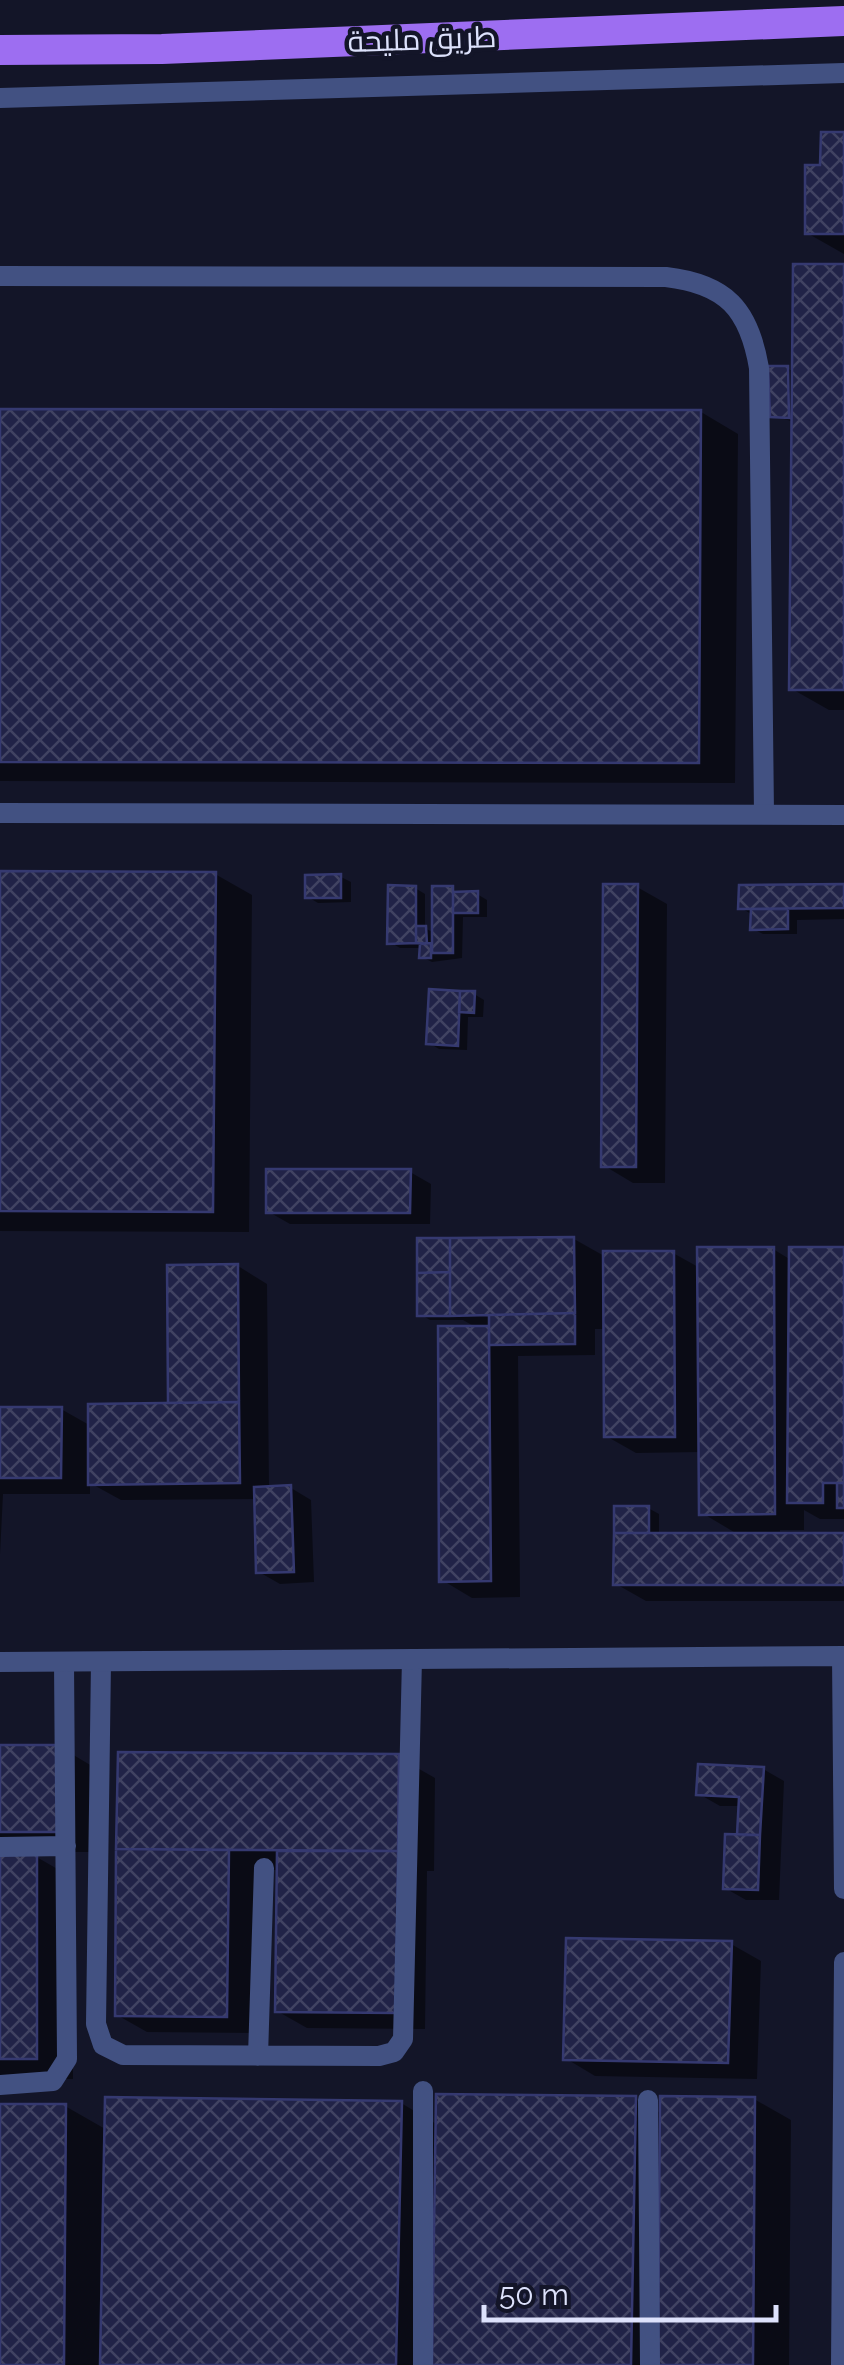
<svg xmlns="http://www.w3.org/2000/svg" width="844" height="2365" font-family="Raleway,Cairo,sans-serif">
	<style>
		.shadow { fill: #0007 }
		.building { fill: url(#building-cross-hatch); stroke: #353970; stroke-width: 2.5 }
		.lines { fill: none; stroke-linecap: round; stroke-linejoin: round }
		.service { stroke: #425182; stroke-width: 20 }
		.minor { stroke: #425182; stroke-width: 20 }
		.tertiary { stroke: #425182; stroke-width: 20 }
		.primary { stroke: #9d6ef1; stroke-width: 30 }
		.labels { text-anchor: middle; dominant-baseline: central; stroke-width: 9; stroke-linejoin: round; paint-order: stroke }
		.street-label { font-size: 30px; fill: #dde2fc; stroke: #131528 }
	</style>
	<defs>
		<pattern id="building-cross-hatch" width="8" height="8" patternUnits="userSpaceOnUse" patternTransform="scale(2.5)"><rect width="8" height="8" fill="#212347"/><path d="M0 0l8 8M0 8l8-8" fill="none" stroke="#414362"/></pattern>
	</defs>
	<rect width="100%" height="100%" fill="#131528"/>
	<path class="shadow" d="M844,135V254L807,233Z
		M844,266V710H829L792,689L794,422L772,415L787,368L794,372Z
		M0,411L701,412L738,434L735,783L0,781Z
		M0,874H215L252,895L249,1232L0,1231Z
		M341,877L351,882V902L318,903L308,897Z
		M844,886V919L797,920V934H763L753,929V915L741,908Z
		M637,887L667,904L665,1183H633L603,1165Z
		M415,888L425,894V928L434,933V889L477,894L487,900V917H463L462,958L432,962L422,957V948H400L390,942Z
		M474,994L484,1000L483,1017H468L467,1050L439,1049L429,1043Z
		M410,1172L431,1184L430,1224H290L269,1212Z
		M574,1239L606,1257L673,1253L700,1268L773,1249L791,1260L844,1250V1519H820L804,1510V1530H780V1535H844V1601H646L616,1584L648,1508L659,1514V1535H739L702,1513L701,1452L636,1453L606,1436V1329H595V1355L518,1356L520,1597L472,1598L442,1580L477,1328L463,1320H430L420,1314Z
		M238,1266L267,1284L269,1489L291,1488L311,1500L314,1582L280,1584L259,1572L257,1499L121,1500L90,1483V1494H3L0,1555V1409H61L91,1426L170,1405Z
		M60,1747L97,1769L96,1852H28L73,1878V2079H0V1748Z
		M120,1755L398,1757L435,1778L434,1871H427L425,2029L307,2028L277,2011L279,1870H258L256,2033L147,2032L117,2015Z
		M763,1769L784,1781L779,1900H746L725,1888L740,1837L741,1806H720L699,1794Z
		M731,1944L761,1961L757,2079L595,2076L565,2058Z
		M635,2099L662,2114L754,2099L791,2120L789,2365H0V2106H65L107,2130L401,2103L438,2125Z"/>
	<path class="building" d="M821,132H844V234H805V165H820Z
		M793,264H844V690H789Z
		M768,366H788L789,418L770,417Z
		M0,409L701,410L699,763L0,762Z
		M0,871L216,872L213,1212L0,1211Z
		M341,874V898H305V875Z
		M603,884H638L636,1167H601Z
		M844,884V908L738,909L739,885Z
		M388,885L416,886V943L387,944Z
		M432,886H453V953H432Z
		M478,891V913H453V892Z
		M751,909H788V929L750,930Z
		M416,926H426L427,944L416,943Z
		M431,943V958H419L420,944Z
		M429,989L460,991L458,1046L426,1044Z
		M460,991H475L474,1013L459,1012Z
		M266,1169H411L410,1213H266Z
		M574,1237L575,1313L450,1316V1238Z
		M417,1238H450V1272L417,1273Z
		M697,1247H774L775,1514L699,1515Z
		M789,1247H844V1483H823V1503H787Z
		M603,1251H674L675,1437H604Z
		M238,1264L239,1402L168,1403L167,1265Z
		M450,1272V1316H417V1273Z
		M575,1313V1344L489,1345V1315Z
		M438,1326H489L491,1581L439,1582Z
		M239,1402L240,1483L88,1485V1404Z
		M0,1407H62L61,1478H0Z
		M837,1483H844V1508H837Z
		M291,1485L294,1572L256,1573L254,1487Z
		M614,1506H649V1533H614Z
		M614,1533H844V1585H613Z
		M0,1745H61L60,1832H0Z
		M118,1752L399,1754L398,1851L116,1849Z
		M698,1764L764,1767L760,1835H737L739,1797L696,1795Z
		M725,1834L760,1835L758,1890L723,1889Z
		M116,1849L229,1850L227,2017L115,2016Z
		M277,1851H398L396,2013L275,2012Z
		M0,1854H37V2059H0Z
		M566,1938L732,1941L728,2063L563,2060Z
		M436,2094L636,2096L631,2365H432Z
		M660,2096L755,2097L753,2365H658Z
		M105,2097L402,2101L396,2365H100Z
		M0,2104H66L64,2365H0Z"/>
	<g class="lines">
		<path class="service" d="M0,276L666,277C726,284 749,309 759,368L764,814
			M101,1662L96,2024L103,2045L123,2055L379,2056L394,2052L403,2039L412,1659
			M0,1847L66,1846
			M258,2056L264,1868
			M0,2085L53,2081L67,2059L64,1662
			M423,2091V2365
			M648,2100L650,2365"/>
		<path class="minor" d="M0,813L844,815
			M842,1656L844,1889
			M0,1662L844,1656
			M841,2365L844,1962"/>
		<path class="tertiary" d="M0,98L844,73"/>
		<path class="primary" d="M0,50L162,49L844,21"/>
	</g>
	<g class="labels">
		<g class="street-label">
			<text transform="translate(422 39) rotate(-2)">طريق مليحة</text>
		</g>
	</g>
	<path d="M484 2305v15h292v-15" fill="none" stroke="#dde2fc" stroke-width="5"/>
	<text x="499" y="2305" font-size="30" fill="#dde2fc" stroke="#131528" stroke-width="8" paint-order="stroke">50 m</text>
</svg>
